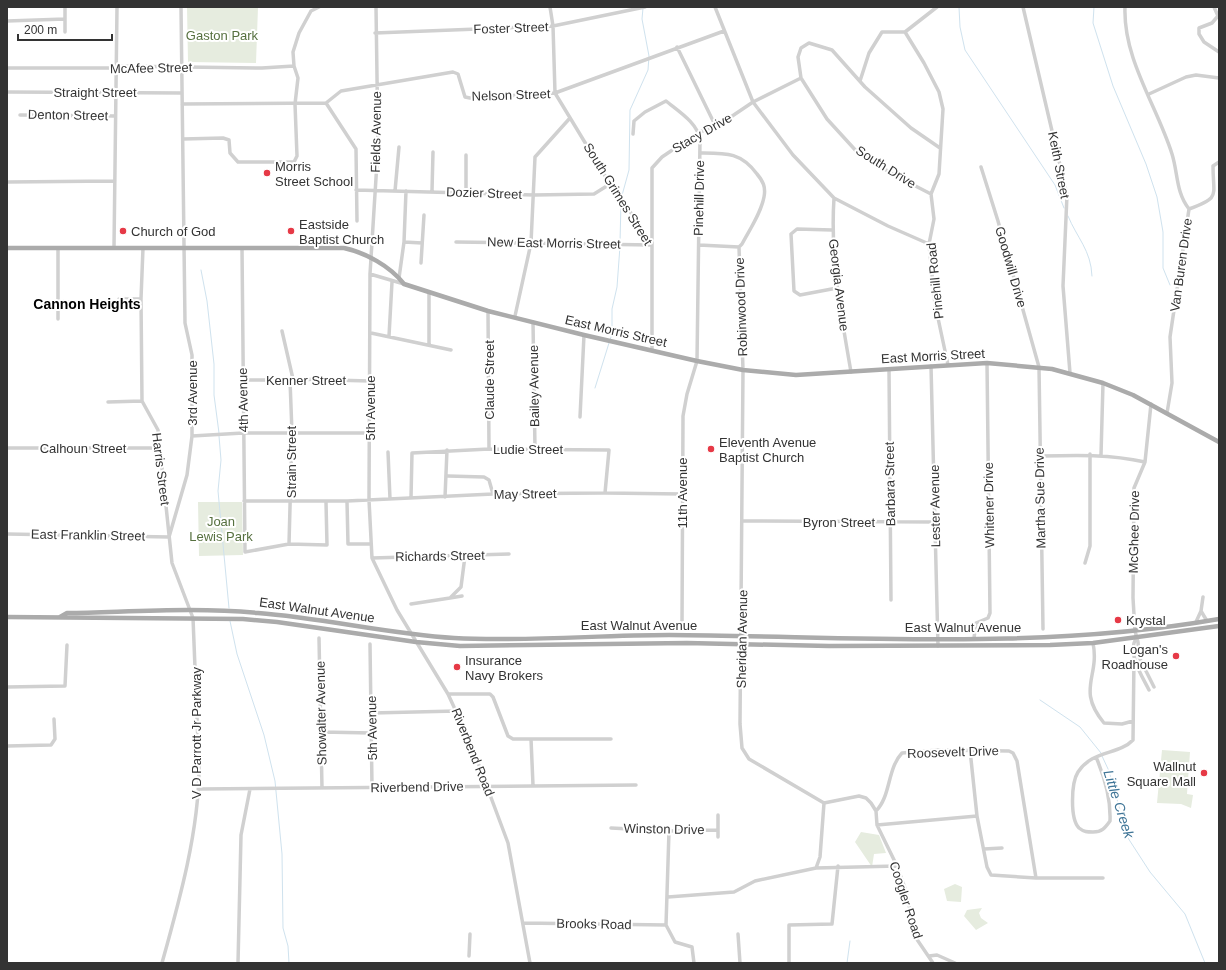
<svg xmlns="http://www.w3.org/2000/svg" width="1226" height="970" font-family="Arial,sans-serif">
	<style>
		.green { fill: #e6ecdf }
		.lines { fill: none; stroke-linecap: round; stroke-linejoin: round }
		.stream { stroke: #cfe2ee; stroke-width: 1 }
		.minor { stroke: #d0d0d0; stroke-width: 3.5 }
		.major { stroke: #ababab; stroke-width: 4.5 }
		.poi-dot { fill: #e63946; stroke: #fff; stroke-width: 1.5 }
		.labels { text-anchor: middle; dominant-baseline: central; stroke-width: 4; stroke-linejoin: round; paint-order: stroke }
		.street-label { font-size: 13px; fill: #333; stroke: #fff }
		.park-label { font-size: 13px; fill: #56703f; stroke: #fff }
		.poi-label { font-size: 13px; fill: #333; stroke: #fff; text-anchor: start }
		.neighbourhood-label { font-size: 14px; font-weight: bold; fill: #000; stroke: #fff }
		.water-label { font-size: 14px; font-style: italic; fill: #3f7597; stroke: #fff }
	</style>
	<rect width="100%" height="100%" fill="#fff"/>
	<path class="green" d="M187,7H258L256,63L188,62Z
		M198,502H242L243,555L199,556Z
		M1162,750L1190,752L1187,794L1193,795L1191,808L1181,804L1157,803Z
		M861,832L879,835L886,853L874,854L872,867L855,842Z
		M955,884L962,887L961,902L947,901L944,889Z
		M982,908L979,913L981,918L988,923L976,930L964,916L967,910Z"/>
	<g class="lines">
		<path class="stream" d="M959,7L960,27L965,50L1055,185L1064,208
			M1094,7L1093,23L1113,86L1146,164L1157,197L1163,232V268L1170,285
			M621,199L629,170L630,110L648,70L649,56L642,19L643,8
			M1068,216C1077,238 1091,250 1092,276
			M620,243L621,202
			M201,270L207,301L214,364V395L219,433
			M610,340L612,334V309L617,287L620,246
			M595,388L609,343
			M219,436L221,460L218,491L229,608
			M230,621L237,654L264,735L275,781L282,854L283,928L288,946L289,963
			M1040,700L1080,727L1101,753
			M1102,756L1109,771L1128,838L1150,872L1185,914L1205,963
			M847,963L850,941"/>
		<path class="minor" d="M376,7L378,146L370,274L369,500L372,558L397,610L448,694L471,744L508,843L530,963
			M550,7L553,26L555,93L618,197L631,213L652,245V350
			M715,7L753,102L793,155L834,198L888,226L929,244
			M1023,7L1067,195L1063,286L1070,373
			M1125,7C1123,59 1157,106 1172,154C1178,173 1176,193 1189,209L1170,337L1172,383L1167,413
			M1214,7L1218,16L1212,23L1199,28V34L1204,42L1219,52
			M311,11L319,7
			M7,21L65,19
			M65,32V7
			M905,32L937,7
			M375,33L553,26L645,7
			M677,47L716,127
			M7,68H112L116,66L262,68L294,66
			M860,81L869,53L882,32H905L924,63L939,92L943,109L939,174L931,194L934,219L929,244L935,304L948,365
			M7,92L182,93
			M1149,94L1186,77L1196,75L1219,78
			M182,104L326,103
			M20,115L115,116
			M633,134L634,121L645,112L666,101C678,111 698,123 700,140L697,361L687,394L683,416L682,626
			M183,139L223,138L229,140L230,153L238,162H294L297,156L295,104L298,78L294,66L293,52L299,33L311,11
			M700,153C726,153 741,152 757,174C763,181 766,187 764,197C761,213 750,229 742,244L739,247L743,370L740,724L742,748L749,759L824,803L859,796L866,798L871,803L876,811L877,825L897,866L906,891L916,938L933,963
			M981,167L998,221L1039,367L1043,629
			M7,182L115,181
			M356,190L534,195L594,194L610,184
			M395,191L399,147
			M432,191L433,152
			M466,193V155
			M931,194L896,176L858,153L827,119L801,78L798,57L801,48L809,43L832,50L865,87L911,128L940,148
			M834,198C830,258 841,314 851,372
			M1189,209C1221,197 1213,197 1213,166L1219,162
			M357,221L356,149L326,103L341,91L453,72L458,74L465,97L470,98L555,93L724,31
			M832,230L797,229L791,234L794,291L800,295L837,288
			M404,242L422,243
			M456,242L652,245V168L662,157L699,132L716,127L753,102L801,78
			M699,245L739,247
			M114,247L117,7
			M58,248V319
			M143,248L141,299L142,401L158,430L172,563L193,618L199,768C199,831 179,902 162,963
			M242,248L245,552L289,544L327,545L326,502
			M421,263L424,215
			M370,274L404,284
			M399,278L404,242L406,191
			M119,299H141
			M60,301L76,303
			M488,311L489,449
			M515,316L531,243L535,157L570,118
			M533,322L535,449
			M282,331L293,379
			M371,333L451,350
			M389,336L392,282
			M429,345V292
			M931,366L938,646
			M889,369L891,600
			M242,380H290L293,379L370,381
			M108,402L142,401
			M1151,404L1145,462L1134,488L1133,598L1135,631L1138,642L1139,657L1154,687
			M580,417L584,335
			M192,436L243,433H370
			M7,448H160
			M388,452L390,499
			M1101,455L1103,383
			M1040,456C1076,455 1110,454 1145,462
			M448,476L484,477L489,480L493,494
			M445,497L447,450
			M411,498L412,453L489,449L609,450L605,493
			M244,501H347L493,494L605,493L682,494
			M347,501L348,544H370
			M743,521L935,522
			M7,534L169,537L187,475L192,436V355L185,323L181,7
			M289,544L292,433L290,380
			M372,558L509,554
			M1085,563L1090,546V454
			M450,598L462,596
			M411,604L450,598L461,587L465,556
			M1201,611L1207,621
			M1196,622L1201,611L1203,597
			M319,638L322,788
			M974,638L976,623L988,618L990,613L987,363
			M1136,638C1127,654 1142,676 1149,690
			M1093,643C1100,677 1076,689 1104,723L1122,724L1133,721
			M370,644L372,787
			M7,687L65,686L67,645
			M448,694H490L493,697L508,736L513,739H611
			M372,713L457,711
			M321,732L372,733
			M531,739L533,785
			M7,746L51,745L55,739L54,719
			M970,750L977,816L987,867L991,875L1036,878H1103
			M1096,757C1105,778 1111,798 1110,821C1105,828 1102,832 1093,832C1087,832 1084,832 1079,828C1070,819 1071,783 1078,772C1092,750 1119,755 1133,740L1134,658
			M199,789L636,785
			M876,811C891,796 887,769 902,753L939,750L1009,751L1013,753L1017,761L1036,878
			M877,825L977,816
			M611,828L669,831L718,830
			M669,831L666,925L675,942L692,947L694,963
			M718,837V815
			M984,849L1002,848
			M816,868L820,857L824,803
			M668,897L734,892L755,881L816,868L897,866
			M523,923L666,925
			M738,934L740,963
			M469,956L470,934
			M929,956L937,955L955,963
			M238,963L241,835L250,789
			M789,963V925L832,924L838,866"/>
		<path class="major" d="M7,248H344C366,253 390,266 404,284L488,311L584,335L697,361L743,370L796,375L987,363L1052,369L1103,383L1133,395L1219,442
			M7,617L243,619L277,622L416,642L460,646L687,643L829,646L1050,645L1093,643L1219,626
			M60,617L67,613C130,612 195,607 258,613C324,618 388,634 454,638C525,642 597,635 669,635C852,636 1037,651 1219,619"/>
	</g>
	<g class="poi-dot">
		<circle cx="267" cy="173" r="4"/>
		<circle cx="123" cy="231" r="4"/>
		<circle cx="291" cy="231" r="4"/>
		<circle cx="711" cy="449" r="4"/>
		<circle cx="1118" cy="620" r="4"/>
		<circle cx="1176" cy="656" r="4"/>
		<circle cx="457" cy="667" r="4"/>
		<circle cx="1204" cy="773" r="4"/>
	</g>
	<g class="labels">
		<g class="street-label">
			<text transform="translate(511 28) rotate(-2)">Foster Street</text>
			<text transform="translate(151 68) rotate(-1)">McAfee Street</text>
			<text x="95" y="92">Straight Street</text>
			<text transform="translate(511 95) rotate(-2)">Nelson Street</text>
			<text transform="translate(68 115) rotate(1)">Denton Street</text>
			<text transform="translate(376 132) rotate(-89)">Fields Avenue</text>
			<text transform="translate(702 133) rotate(-30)">Stacy Drive</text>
			<text transform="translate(1059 165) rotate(79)">Keith Street</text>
			<text transform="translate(886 167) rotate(32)">South Drive</text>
			<text transform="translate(484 193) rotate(2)">Dozier Street</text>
			<text transform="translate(618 194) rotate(58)">South Grimes Street</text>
			<text transform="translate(699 198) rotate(-89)">Pinehill Drive</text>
			<text transform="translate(554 243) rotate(1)">New East Morris Street</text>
			<text transform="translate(1181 265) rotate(-82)">Van Buren Drive</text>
			<text transform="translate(1011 267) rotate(74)">Goodwill Drive</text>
			<text transform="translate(935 281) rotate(-96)">Pinehill Road</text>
			<text transform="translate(839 285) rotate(83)">Georgia Avenue</text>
			<text transform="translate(741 307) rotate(-92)">Robinwood Drive</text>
			<text transform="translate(616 331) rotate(13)">East Morris Street</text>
			<text transform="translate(933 356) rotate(-3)">East Morris Street</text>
			<text x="306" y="380">Kenner Street</text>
			<text transform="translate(489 380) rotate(-90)">Claude Street</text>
			<text transform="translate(534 386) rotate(-91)">Bailey Avenue</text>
			<text transform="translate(192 393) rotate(-90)">3rd Avenue</text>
			<text transform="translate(243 400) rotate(-91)">4th Avenue</text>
			<text transform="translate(370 408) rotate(-90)">5th Avenue</text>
			<text x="83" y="448">Calhoun Street</text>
			<text x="528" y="449">Ludie Street</text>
			<text transform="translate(291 462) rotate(-90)">Strain Street</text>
			<text transform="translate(161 469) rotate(83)">Harris Street</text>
			<text transform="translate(890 484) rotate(-91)">Barbara Street</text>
			<text transform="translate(682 493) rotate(-90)">11th Avenue</text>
			<text transform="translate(525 494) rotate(-1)">May Street</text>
			<text transform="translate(1040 498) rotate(-91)">Martha Sue Drive</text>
			<text transform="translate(989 505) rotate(-91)">Whitener Drive</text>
			<text transform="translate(935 506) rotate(-91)">Lester Avenue</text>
			<text x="839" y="522">Byron Street</text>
			<text transform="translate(1134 532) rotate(-89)">McGhee Drive</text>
			<text transform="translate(88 535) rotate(1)">East Franklin Street</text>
			<text transform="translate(440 556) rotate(-1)">Richards Street</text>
			<text transform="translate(317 610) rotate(8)">East Walnut Avenue</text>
			<text x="639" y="625">East Walnut Avenue</text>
			<text x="963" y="627">East Walnut Avenue</text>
			<text transform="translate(742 639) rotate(-89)">Sheridan Avenue</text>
			<text transform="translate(321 713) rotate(-91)">Showalter Avenue</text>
			<text transform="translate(372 728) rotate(-91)">5th Avenue</text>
			<text transform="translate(196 733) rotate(-90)">V D Parrott Jr Parkway</text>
			<text transform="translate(473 752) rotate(68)">Riverbend Road</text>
			<text transform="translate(953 752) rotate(-2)">Roosevelt Drive</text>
			<text transform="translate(417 787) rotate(-1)">Riverbend Drive</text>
			<text transform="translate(664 829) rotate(1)">Winston Drive</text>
			<text transform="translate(906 900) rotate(72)">Coogler Road</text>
			<text transform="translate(594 924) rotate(1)">Brooks Road</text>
		</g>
		<g class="park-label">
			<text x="222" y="35">Gaston Park</text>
			<text x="221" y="521">Joan<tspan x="221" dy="15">Lewis Park</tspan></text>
		</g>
		<g class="poi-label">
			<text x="275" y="166">Morris<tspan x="275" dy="15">Street School</tspan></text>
			<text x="299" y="224">Eastside<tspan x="299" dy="15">Baptist Church</tspan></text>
			<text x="131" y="231">Church of God</text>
			<text x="719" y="442">Eleventh Avenue<tspan x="719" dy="15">Baptist Church</tspan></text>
			<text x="1126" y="620">Krystal</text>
			<text x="1168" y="649" text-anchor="end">Logan's<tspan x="1168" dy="15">Roadhouse</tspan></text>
			<text x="465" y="660">Insurance<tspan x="465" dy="15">Navy Brokers</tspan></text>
			<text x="1196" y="766" text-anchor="end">Wallnut<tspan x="1196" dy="15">Square Mall</tspan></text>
		</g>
		<g class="neighbourhood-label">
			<text x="87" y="304">Cannon Heights</text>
		</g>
		<g class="water-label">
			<text transform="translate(1119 804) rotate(72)">Little Creek</text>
		</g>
	</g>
	<rect width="1226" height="970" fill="none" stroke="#333333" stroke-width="16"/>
	<path d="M18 34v6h94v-6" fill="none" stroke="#333333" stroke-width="2"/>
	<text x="24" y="34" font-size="12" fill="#333333" stroke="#ffffff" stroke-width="3" paint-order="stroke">200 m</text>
</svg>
